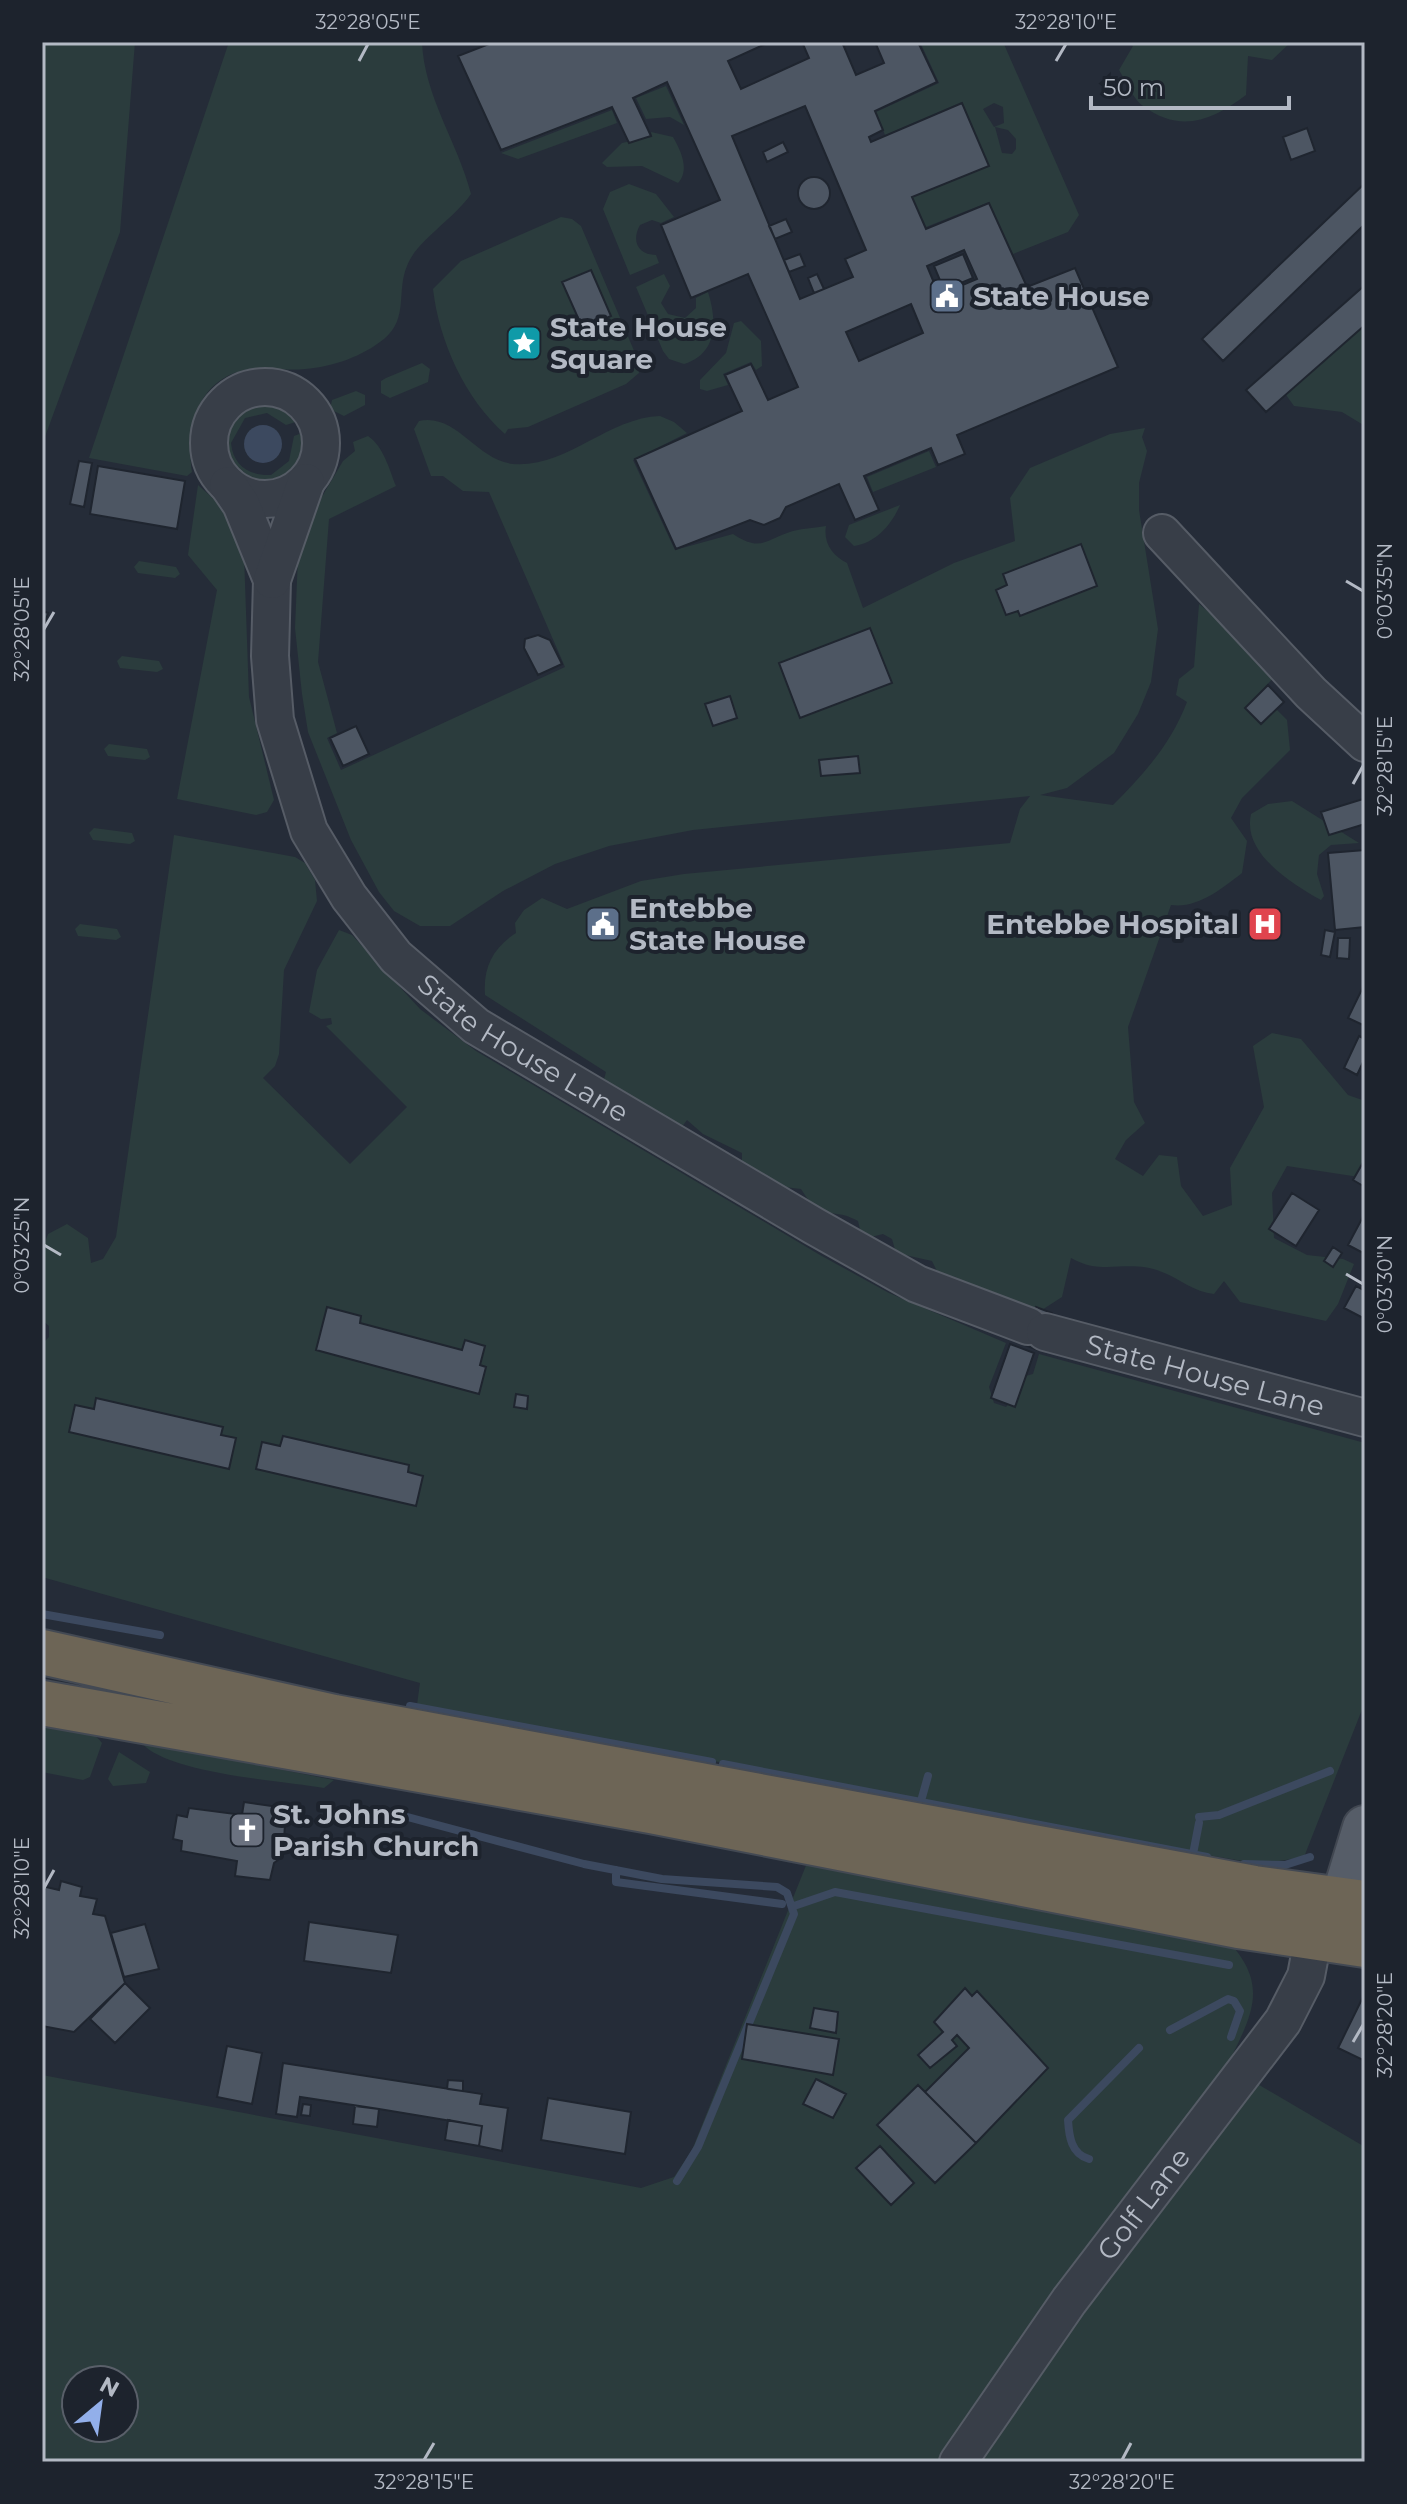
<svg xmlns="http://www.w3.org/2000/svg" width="1407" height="2504" font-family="Montserrat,sans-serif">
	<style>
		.green { fill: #2b3c3d; fill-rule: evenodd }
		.water { fill: #3c495f }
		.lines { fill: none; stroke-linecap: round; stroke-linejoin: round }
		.stream { stroke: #3c495f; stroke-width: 8 }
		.building { fill: #4d5663; stroke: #1f252f; stroke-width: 2; fill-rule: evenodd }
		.minor-casing { stroke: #565c66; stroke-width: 40 }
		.major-casing { stroke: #414751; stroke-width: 48 }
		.highway-casing { stroke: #434953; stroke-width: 48 }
		.minor { stroke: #383e48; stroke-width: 36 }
		.major { stroke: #565d68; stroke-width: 44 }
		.highway { stroke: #6d6556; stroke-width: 44 }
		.ticks { fill: none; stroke: #b3b9c4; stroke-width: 3 }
		.labels { text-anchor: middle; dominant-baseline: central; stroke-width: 8; stroke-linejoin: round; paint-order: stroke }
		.poi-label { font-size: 28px; font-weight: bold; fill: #b3b9c4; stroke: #1d232d; text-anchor: start }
		.street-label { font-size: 28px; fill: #b3b9c4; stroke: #1d232d }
		.neatline { fill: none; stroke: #b3b9c4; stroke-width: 3 }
		.ticks-label { font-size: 20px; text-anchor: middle; fill: #b3b9c4 }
	</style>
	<rect width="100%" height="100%" fill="#252c38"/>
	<path class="green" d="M42,42H135L120,232L42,445Z
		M229,42H422C424,96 458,143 471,194C453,220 416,241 407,266C396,292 409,318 384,339C363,356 333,367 305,369C287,371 269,367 251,369C198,376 185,427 192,472L187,476L89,458Z
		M920,42H1003L1079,215L1068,232L1013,254L989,202L926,227L912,197L989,166L962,102L885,135L876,112L939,83ZM994,103L1003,107L1004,123L994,127L983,109ZM995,127L1008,130L1016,139V149L1012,154L1002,153Z
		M1126,42H1291L1272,60L1248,56L1246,95C1213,120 1181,134 1143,106C1133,99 1126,81 1119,70L1133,46Z
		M666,86L684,125L670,117L646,119L636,98Z
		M612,110L617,123L518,159L501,153Z
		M651,132L673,137C681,151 690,170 678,183L642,166L607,167L602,163L622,143L652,137Z
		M629,184L656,194L674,217L661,223L652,220L640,225C631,241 638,255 656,255L659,263L630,275L603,209L610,192Z
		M561,217L572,219L581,226L638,360L639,373L626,384L528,427L508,429L505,434C465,399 439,341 433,289L461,261Z
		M664,274L670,286L661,303L668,314L685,318L696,308V298L708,292C717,320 718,354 684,364L669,359L663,351L636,287Z
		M1365,316V426L1342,412L1294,406L1276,381Z
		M741,321L761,341L762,366L756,370L751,362L723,374L728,385L707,391L700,389V380L726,353L734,323Z
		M422,363L430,369L428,382L390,398L381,393V381L386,378Z
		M356,391L365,395V405L344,416L330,409L332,400Z
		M268,399L285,405L302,420L286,425L267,413L245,418L231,443C233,466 250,476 271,475L289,461L294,436L307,431C308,447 304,461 294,472C241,526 180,414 268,399Z
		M660,416L674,422L687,433L633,460L675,550L733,534C762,553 765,539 793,531C804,528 815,528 826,526C823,543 833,556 847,563L863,608L954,563L1015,541L1010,498L1030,468L1110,434L1145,428L1142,437L1147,451L1139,483V510L1158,629L1151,682L1138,714L1114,753L1067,788L1040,795L1113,805C1144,774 1171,744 1187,702L1176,695L1179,679L1194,667L1199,604L1236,635L1273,678L1265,687L1264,697L1287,720L1290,750L1242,798L1231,818L1247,841L1242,873C1223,888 1197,909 1171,905L1128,1027L1134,1102L1145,1123L1126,1140L1115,1159L1143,1176L1159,1155L1177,1157L1181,1186L1203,1216L1232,1205L1230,1168L1264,1107L1253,1046L1272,1033L1301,1039L1348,1095L1365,1101V1171L1359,1177L1287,1166L1272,1193L1274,1238L1307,1255L1343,1259L1354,1264L1338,1304L1326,1321L1240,1302L1224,1281L1214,1294C1194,1292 1180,1279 1162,1272C1126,1258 1104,1277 1071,1258L1062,1297L1017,1326L967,1302L956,1277L939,1275L932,1261L896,1253L892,1239L883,1234L871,1237L861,1233L858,1221C830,1205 824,1226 801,1189L784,1187L742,1171V1153L703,1134L687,1120L681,1128L602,1087L606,1072L485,995C483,967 493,948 516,933L515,923L524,910L542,898L567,909L641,881L684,874L1010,843L1020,809L1030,796L693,830L609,846L555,864L503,891L450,926H420L394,911L379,892L351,840L308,732L302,694L295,628L298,557L310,517L343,461L355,451L353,442L368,436C384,447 389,469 396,486L329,519L318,662L337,733L327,738L341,770L565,667L489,492L463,491L443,476H431L414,429L419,421C457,413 476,460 513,464C567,468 607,418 660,416Z
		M929,451L936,467L873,492L867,477Z
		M198,485L223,507L244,555L249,697L274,800L267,812L256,815L177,799L217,590L188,555Z
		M900,505C892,524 876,543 854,546L845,537L849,525Z
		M139,561L176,567L180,574L175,578L138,573L134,567Z
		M122,656L159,661L163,669L157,672L120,668L117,661Z
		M109,744L147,749L150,757L145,760L108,756L104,749Z
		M1292,801L1359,843L1331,845L1319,855L1317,874L1324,896L1321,900C1291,883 1242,853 1251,814L1268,804Z
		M94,828L132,833L135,841L130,844L93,840L89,833Z
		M174,835L295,857L305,863L315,880L317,901L284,970L279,1054L275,1066L263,1078L350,1164L407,1107L326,1026L332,1024L331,1018L321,1019L309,1012L317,970L339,930L352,935L420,1009L476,1051L820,1255L889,1293L1006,1343L989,1387L994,1403L1006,1407L1015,1397L1022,1377L1033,1374L1039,1354L1365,1443V1702L1304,1857L1261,1864L1195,1853L1198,1820L1193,1852L924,1800L925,1785L921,1800L417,1705L420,1683L42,1577V1344L49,1337V1326L42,1320V1251L48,1234L67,1224L88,1238L91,1263L103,1259L116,1237Z
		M80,924L117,929L121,937L116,940L78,936L75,929Z
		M42,1725C62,1725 89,1725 102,1743L90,1777L83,1780L42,1772Z
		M141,1742L334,1780L324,1788C282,1781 164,1773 141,1742Z
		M119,1752L150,1772L146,1783L113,1786L108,1779Z
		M809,1858L1227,1940C1271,1986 1251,2016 1227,2066L1365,2147V2462H42V2075L641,2188L674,2177L692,2150ZM76,2380H124V2428H76Z"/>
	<path class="water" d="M244 444a19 19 0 1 1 38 0a19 19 0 1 1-38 0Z"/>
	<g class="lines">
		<path class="stream" d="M42,1614L160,1635
			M410,1706L712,1762
			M723,1764L1207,1857
			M921,1801L928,1776
			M385,1811L584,1864L662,1879L777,1887L787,1893L794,1914L698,2147L677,2181
			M1199,1817L1219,1815L1330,1771
			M1193,1854L1199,1823
			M1244,1864L1285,1865L1310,1857
			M616,1870V1882L782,1904
			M794,1906L835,1892L1229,1965
			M1170,2030L1228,1999L1234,2001L1240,2011L1231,2037
			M1089,2159C1071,2154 1069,2136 1068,2120L1139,2048"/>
	</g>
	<path class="building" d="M494,42H770L728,61L741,89L809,58L802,42H842L856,75L884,63L875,42H918L937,82L875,111L883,130L869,137L871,142L962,103L989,166L912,197L926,229L989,203L1027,287L1075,268L1118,367L957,435L965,454L938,465L931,448L864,476L879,510L855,520L839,484L786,507L780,518L764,525L750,520L676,549L635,459L742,411L725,375L751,364L768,400L798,387L748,274L691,298L661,225L720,200L667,82L633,98L651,136L629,143L612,107L501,150L458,56ZM805,106L866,250L845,259L853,277L800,299L732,136ZM964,250L977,279L939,295L927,266ZM911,304L923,333L859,361L846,332Z
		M1307,128L1315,151L1291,160L1283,137Z
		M783,142L788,152L767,162L763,152Z
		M798 193a16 16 0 1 1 32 0a16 16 0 1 1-32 0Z
		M1365,183V224L1223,361L1202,339Z
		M786,219L792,232L775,239L769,226Z
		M800,254L805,266L789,272L784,260Z
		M963,254L973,278L944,290L934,266Z
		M591,270L611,316L583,329L562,282Z
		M817,274L824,289L814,293L808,278Z
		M1365,285V325L1266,412L1246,390Z
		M79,461L92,463L84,507L70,504Z
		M98,466L185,481L177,529L90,514Z
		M1081,544L1097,586L1020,616L1018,611L1006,615L996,590L1007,585L1003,574Z
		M42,611L48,613L42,633Z
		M870,628L892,683L800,718L779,663Z
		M538,635L550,640L562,664L538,675L524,648L525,639Z
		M1268,685L1284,702L1261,724L1245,708Z
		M730,696L737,718L713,726L705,704Z
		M356,726L369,754L343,766L330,738Z
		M858,756L860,773L821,776L819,760Z
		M1363,799L1365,824L1329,835L1321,812Z
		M1365,850V927L1335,930L1328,853Z
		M1325,930L1335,932L1330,957L1321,955Z
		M1338,938H1350L1349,959L1337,958Z
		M1365,983V1026L1348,1018Z
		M1359,1036L1365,1039V1058L1357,1075L1344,1068Z
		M1365,1159V1187L1353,1180Z
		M1292,1193L1319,1210L1296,1246L1269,1229Z
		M1365,1213V1254L1348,1245Z
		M1333,1247L1342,1253L1333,1267L1324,1261Z
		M1356,1286L1365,1291V1319L1344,1308Z
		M327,1307L361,1316L360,1323L462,1350L465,1340L485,1346L480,1365L486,1367L479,1394L316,1350Z
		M1036,1307L1052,1313L1038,1350L1022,1344Z
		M1010,1344L1034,1353L1015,1407L991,1398Z
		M516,1394L528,1396L527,1409L514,1407Z
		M96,1398L223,1427L221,1435L236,1438L229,1469L69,1432L75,1405L94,1409Z
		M283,1436L409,1465L408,1472L423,1476L416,1506L256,1469L262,1442L280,1446Z
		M244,1802L286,1808L283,1856L274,1863L270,1880L235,1876L237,1861L181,1851L182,1841L173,1839L177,1815L187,1817L189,1808L242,1815Z
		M61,1881L82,1887L80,1896L97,1899L93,1914L105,1916L125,1983L74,2032L42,2026V1886L59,1890Z
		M309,1922L398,1935L391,1973L304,1961Z
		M145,1924L159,1969L124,1977L111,1933Z
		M125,1983L150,2008L115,2043L90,2019Z
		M965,1988L972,1996L977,1991L1048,2068L976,2143L925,2092L969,2048L957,2035L952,2040L957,2046L930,2068L918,2055L943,2032L934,2022Z
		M1365,1993V2061L1338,2048Z
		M814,2008L838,2012L836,2033L810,2028Z
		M747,2024L839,2039L833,2075L742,2059Z
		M227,2046L262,2053L252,2104L217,2097Z
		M283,2063L482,2094L480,2104L508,2108L502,2151L479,2146L482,2126L379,2109L300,2097L297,2117L276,2114Z
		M816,2079L846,2094L833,2118L803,2104Z
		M448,2080L463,2081V2091L447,2089Z
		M918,2085L976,2143L935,2183L877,2125Z
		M548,2098L631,2112L625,2154L541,2140Z
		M303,2104L311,2105L310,2116L301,2115Z
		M355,2106L379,2109L377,2127L353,2124Z
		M448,2120L482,2126L479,2146L445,2140Z
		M880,2146L914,2183L891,2205L856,2168Z"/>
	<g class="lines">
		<defs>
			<g id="minor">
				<circle cx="265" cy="443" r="56"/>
				<path id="s1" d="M228,485L241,504L272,580L270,656L275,720L309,831L349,897L396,957L476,1026L814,1226L917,1284L1028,1326"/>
				<path d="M1162,533L1311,693L1365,743"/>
				<path d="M272,580L306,482"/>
				<path id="s2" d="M1045,1332L1365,1418"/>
				<path id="s3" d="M958,2462L1069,2301L1283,2021L1306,1976L1313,1939"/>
			</g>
			<path id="major" d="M1338,1938L1343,1900L1365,1828"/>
			<path id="highway" d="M42,1652L334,1717L1254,1888L1365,1903
				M42,1703L651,1811L1238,1926L1365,1945"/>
		</defs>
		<use href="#minor" class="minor-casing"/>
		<use href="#major" class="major-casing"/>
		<use href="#highway" class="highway-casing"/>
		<use href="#minor" class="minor"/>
		<use href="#major" class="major"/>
		<use href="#highway" class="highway"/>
	</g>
	<path class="ticks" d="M359,61L368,44M1056,61L1066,44M1346,581L1363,591M44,629L54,612M1353,784L1363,766M44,1245L61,1255M1346,1274L1363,1284M44,1888L54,1870M1353,2042L1363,2025M424,2460L434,2443M1122,2460L1131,2443"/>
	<defs>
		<symbol id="civic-square" viewBox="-11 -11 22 22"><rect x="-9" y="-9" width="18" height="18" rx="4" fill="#5c6f8a" stroke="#1d232d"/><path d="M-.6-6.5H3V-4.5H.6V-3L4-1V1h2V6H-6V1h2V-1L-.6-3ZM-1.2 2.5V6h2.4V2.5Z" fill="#fff"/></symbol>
		<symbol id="sight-square" viewBox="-11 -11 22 22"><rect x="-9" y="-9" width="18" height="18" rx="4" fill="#0f9aa8" stroke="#1d232d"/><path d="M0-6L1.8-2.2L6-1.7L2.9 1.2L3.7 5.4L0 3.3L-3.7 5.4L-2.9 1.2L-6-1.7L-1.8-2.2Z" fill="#fff"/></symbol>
		<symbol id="hospital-square" viewBox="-11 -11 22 22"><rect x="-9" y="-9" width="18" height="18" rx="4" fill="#e0444e" stroke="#1d232d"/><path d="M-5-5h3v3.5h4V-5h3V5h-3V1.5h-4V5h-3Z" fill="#fff"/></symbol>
		<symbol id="church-square" viewBox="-11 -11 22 22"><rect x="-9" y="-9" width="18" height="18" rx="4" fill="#6b7280" stroke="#1d232d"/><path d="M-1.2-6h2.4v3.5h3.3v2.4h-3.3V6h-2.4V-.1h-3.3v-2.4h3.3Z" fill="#fff"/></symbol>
	</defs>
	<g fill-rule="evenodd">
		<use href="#civic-square" x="927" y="276" width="40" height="40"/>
		<use href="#sight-square" x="504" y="323" width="40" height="40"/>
		<use href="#civic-square" x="583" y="904" width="40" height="40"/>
		<use href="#hospital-square" x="1245" y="904" width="40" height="40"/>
		<use href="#church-square" x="227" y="1810" width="40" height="40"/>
	</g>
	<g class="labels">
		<g class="poi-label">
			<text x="973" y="296">State House</text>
			<text x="550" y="327">State House<tspan x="550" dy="32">Square</tspan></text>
			<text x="629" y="908">Entebbe<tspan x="629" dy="32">State House</tspan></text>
			<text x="1239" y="924" text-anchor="end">Entebbe Hospital</text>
			<text x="273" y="1814">St. Johns<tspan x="273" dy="32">Parish Church</tspan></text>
		</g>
		<g class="street-label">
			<text stroke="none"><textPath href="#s1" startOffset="672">State House Lane</textPath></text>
			<text stroke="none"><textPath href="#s2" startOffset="166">State House Lane</textPath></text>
			<text stroke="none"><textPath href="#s3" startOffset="318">Golf Lane</textPath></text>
		</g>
	</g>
	<rect width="1407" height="2504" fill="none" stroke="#1d232d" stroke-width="88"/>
	<g transform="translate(100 2404) rotate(29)"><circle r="38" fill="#1d232d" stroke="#595f69" stroke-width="2"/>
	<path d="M0-6L14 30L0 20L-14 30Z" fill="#92afea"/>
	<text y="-12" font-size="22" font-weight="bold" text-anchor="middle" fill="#b3b9c4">N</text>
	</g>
	<path d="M1091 96v12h198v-12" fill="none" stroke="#b3b9c4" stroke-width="4"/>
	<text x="1103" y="96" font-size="24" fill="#b3b9c4" stroke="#1d232d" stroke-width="6" paint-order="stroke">50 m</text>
	<rect x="44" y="44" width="1319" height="2416" class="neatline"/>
	<g class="ticks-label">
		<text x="368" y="29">32°28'05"E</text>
		<text x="1066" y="29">32°28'10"E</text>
		<text transform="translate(1385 591) rotate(-90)" y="7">0°03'35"N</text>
		<text transform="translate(22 629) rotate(-90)" y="7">32°28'05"E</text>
		<text transform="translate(1385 766) rotate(-90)" y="7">32°28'15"E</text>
		<text transform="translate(22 1245) rotate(-90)" y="7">0°03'25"N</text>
		<text transform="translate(1385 1284) rotate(-90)" y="7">0°03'30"N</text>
		<text transform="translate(22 1888) rotate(-90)" y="7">32°28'10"E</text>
		<text transform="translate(1385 2025) rotate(-90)" y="7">32°28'20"E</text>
		<text x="424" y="2489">32°28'15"E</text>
		<text x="1122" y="2489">32°28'20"E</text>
	</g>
</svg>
